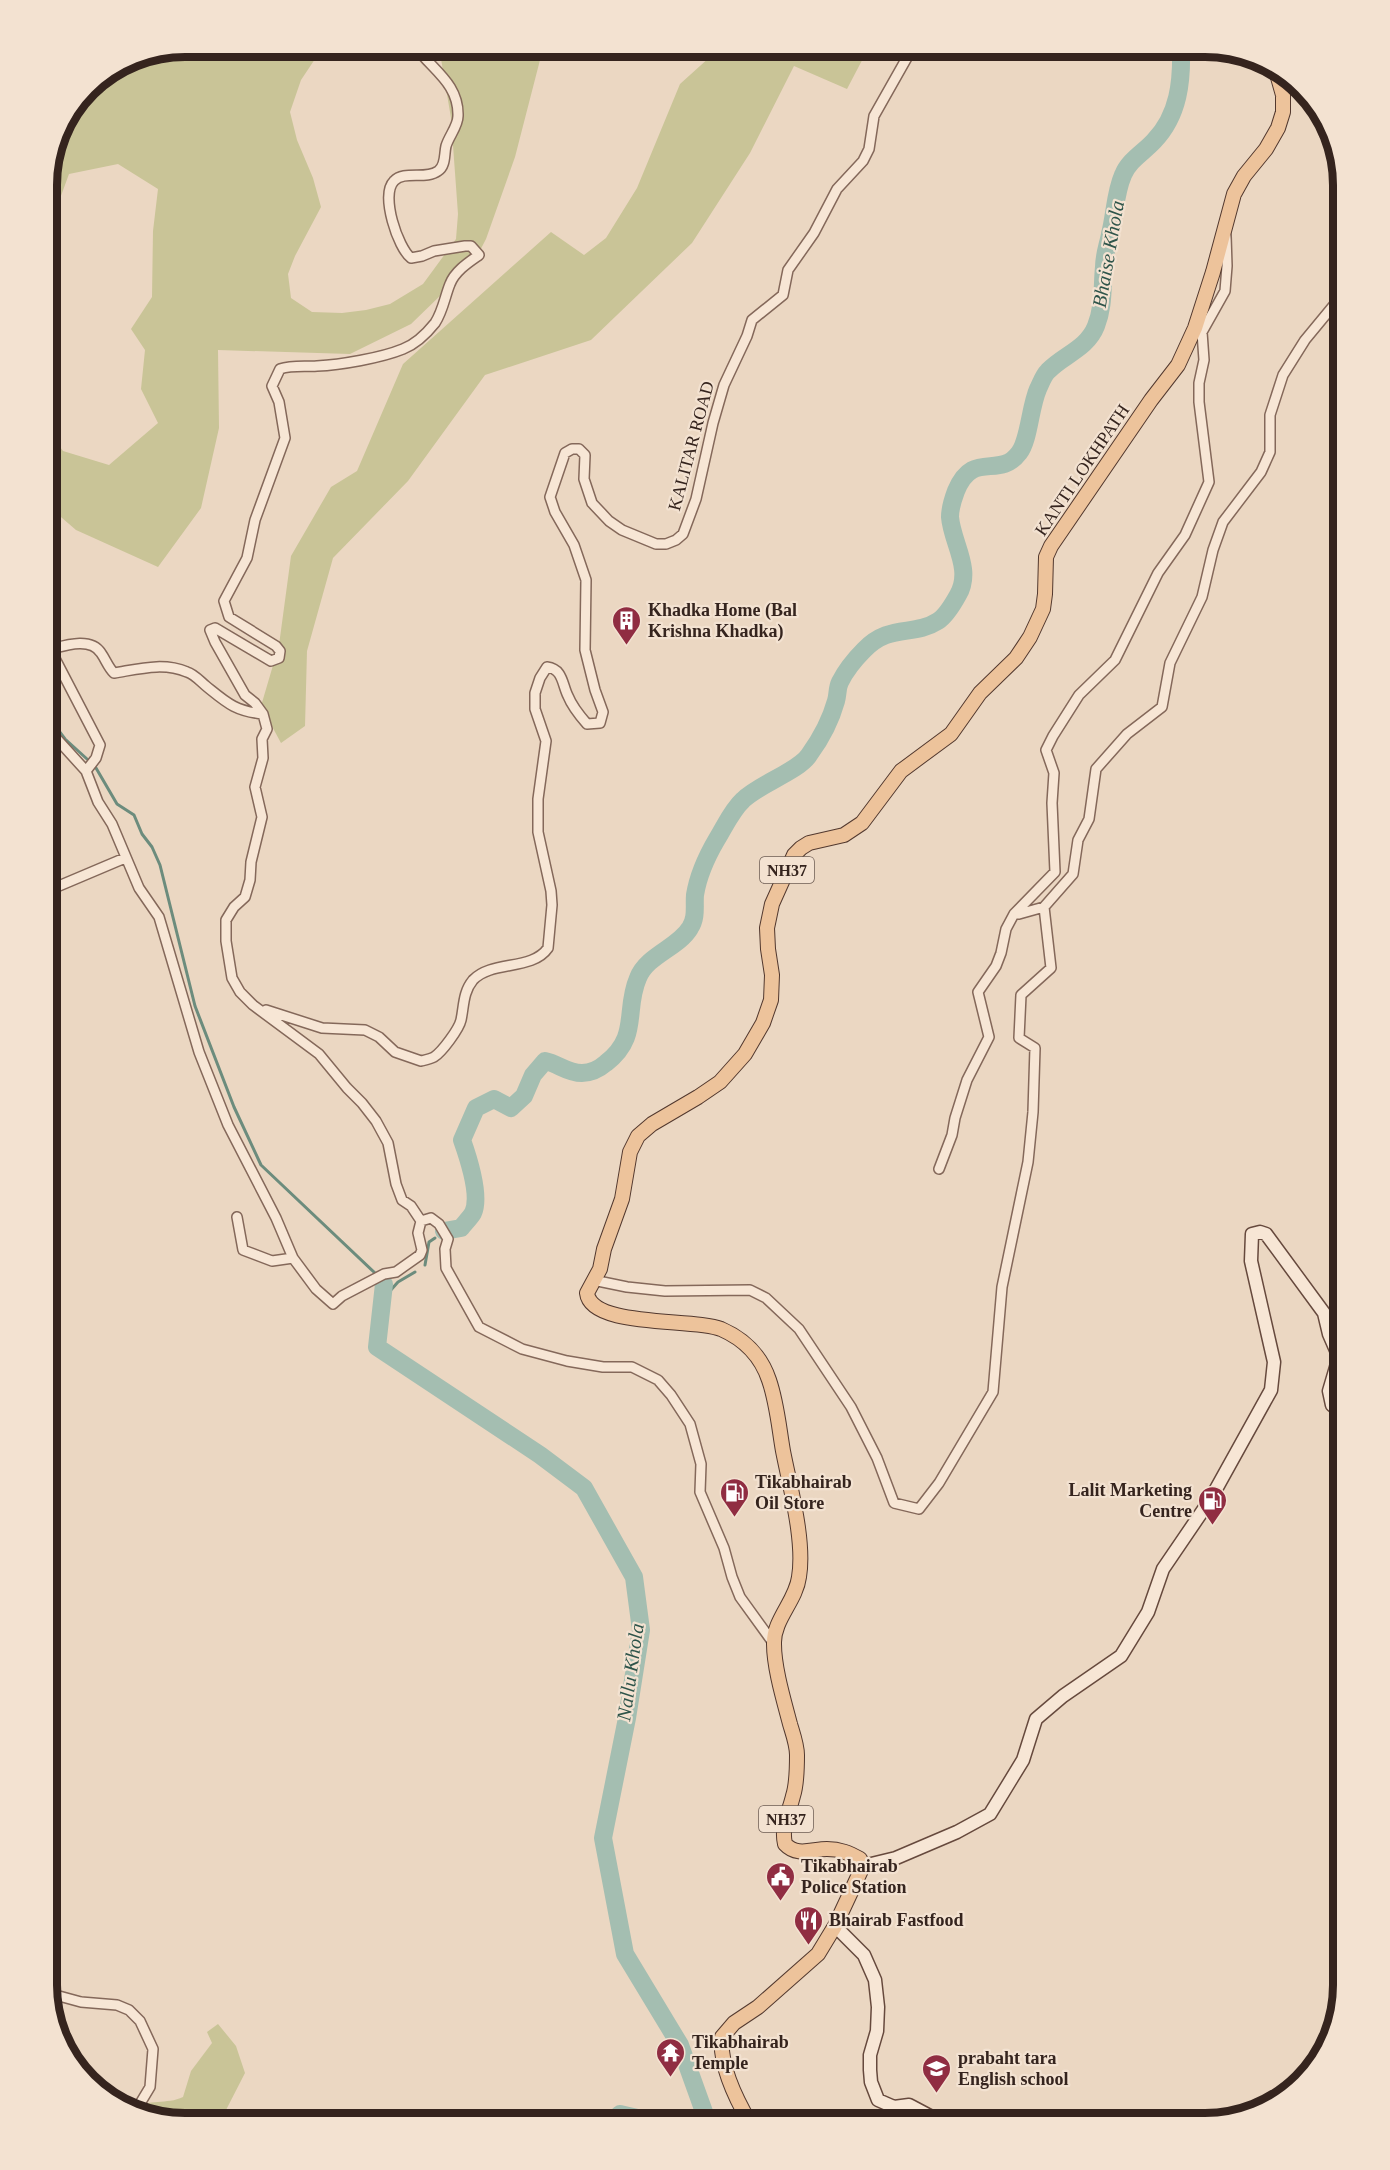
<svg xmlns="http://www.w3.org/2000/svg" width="1390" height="2170" font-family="'Times New Roman',serif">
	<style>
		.green { fill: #c9c497 }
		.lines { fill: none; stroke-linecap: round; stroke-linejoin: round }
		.stream { stroke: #6c8c7d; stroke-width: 3 }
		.river { stroke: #a4beb1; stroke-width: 18 }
		.street-casing { stroke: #84685a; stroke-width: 12 }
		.secondary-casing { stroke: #66493d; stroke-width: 15 }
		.primary-casing { stroke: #52382e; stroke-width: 16 }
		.street { stroke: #f7e6d5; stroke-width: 9 }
		.secondary { stroke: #f7e6d5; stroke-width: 12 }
		.primary { stroke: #edc39b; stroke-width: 14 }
		.labels { text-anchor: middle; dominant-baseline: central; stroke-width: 4.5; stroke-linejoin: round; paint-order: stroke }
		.shield { fill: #f3e2d1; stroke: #6e5d54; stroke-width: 1.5 }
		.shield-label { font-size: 16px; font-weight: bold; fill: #35241e }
		.street-label { font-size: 18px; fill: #35241e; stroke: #f3e2d1 }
		.poi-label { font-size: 18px; font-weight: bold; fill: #35241e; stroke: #f3e2d1; text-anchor: start }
		.water-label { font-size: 20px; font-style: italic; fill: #2e544a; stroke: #f3e2d1 }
		.rim { fill: none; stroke: #35241e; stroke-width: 8 }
	</style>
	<rect width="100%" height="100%" fill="#ebd7c2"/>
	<path class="green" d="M185,47H323L301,80L290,112L297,140L313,178L321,207L295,256L288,274L291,298L312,312L342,313L366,310L390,304L423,284L456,239L458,214L451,118L439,47H508L540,60L515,157L486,239L473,264L411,324L350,354L218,350L219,428L201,508L158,567L76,530L47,505V430L63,451L109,465L158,423L141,389L145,350L131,329L152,297L153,231L158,189L118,164L69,174L47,234V176L57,131L87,87L132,57Z
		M721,47H869L847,89L794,66L750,153L692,243L591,340L485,375L408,481L333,558L307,651L305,726L281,743L261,706L279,645L291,556L331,487L357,471L403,364L551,232L584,255L606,238L637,188L680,84Z
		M218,2024L236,2046L245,2073L226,2110L235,2123H176L134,2109C148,2098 167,2105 183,2097L191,2071L212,2043L207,2032Z"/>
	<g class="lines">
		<path class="stream" d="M47,715L65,739L87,759
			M96,768L117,804L134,815L142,834L152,847L160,865L195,1006L234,1107L261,1165L376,1274
			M425,1265L429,1242L435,1238
			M382,1300L398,1282L415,1272"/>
		<path class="river" d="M444,1231L461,1228C464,1224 470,1218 473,1213C481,1196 468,1157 462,1140L476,1108L494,1099L511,1108L524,1096L533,1075L545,1061C559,1064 567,1073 582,1073C591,1073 599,1069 606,1063C640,1037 624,1010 638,978C647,955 678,948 690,928C697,917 694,906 695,895C698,876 707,856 717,839C725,826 732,810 743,800C759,784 799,771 809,755C820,740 831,719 836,701C838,694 837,688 840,682C846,670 855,659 864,650C890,623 913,637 938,621C946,616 953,604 958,595C973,569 952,543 950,517C950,508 953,499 956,491C973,449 999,480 1019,453C1029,441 1030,407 1038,389C1041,383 1043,376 1048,371C1063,355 1087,349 1096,326C1104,306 1102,287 1104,267C1104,255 1108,245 1110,234C1115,215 1115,193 1123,175C1129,160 1144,152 1154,141C1179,115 1182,81 1181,47
			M384,1284L377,1347L540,1455L584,1488L634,1577L641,1630L627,1718L603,1838L625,1954L680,2045L708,2123
			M614,2123L613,2120L620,2114L646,2120L680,2123"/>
		<defs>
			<path id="street" d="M49,647L100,745L96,758L86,771
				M51,649C66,645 91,637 101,653C106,660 108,667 114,673C139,669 163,662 187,672C194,674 200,681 206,686C227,703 235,711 263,714
				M47,728L86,771L98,802L112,824L139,888L159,917L199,1052L228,1125L276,1218L293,1258L316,1289L333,1304L342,1296L384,1274L396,1272L420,1255L422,1250L418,1233L421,1221L411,1206L402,1200L396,1184L388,1143L376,1121L362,1103L347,1088L319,1054L253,1005L240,992L232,978L226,941V920L234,907L245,897L250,880L251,862L262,817L255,787L263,758L262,739L267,729L263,714L255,703L245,695L215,642L210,630L215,628L271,661L279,658L280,651L276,646L229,617L224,601L247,558L255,520L285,438L279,402L272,386L280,369C292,365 304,367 317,366C340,365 381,358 403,349C416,344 427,333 435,323C443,311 445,296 450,284C455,271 469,262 479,255L471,246H465L434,251L422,256L411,258C398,248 380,195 394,181C404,170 426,180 438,171C446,166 444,154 446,146C449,136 458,126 458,116C459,83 431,69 416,47
				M47,891L125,858
				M1014,914H1019L1044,907
				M266,1010L322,1028L365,1030L379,1037L395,1052L421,1061C425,1060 430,1059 434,1057C442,1052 459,1029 461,1020C464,1006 463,992 473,980C492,960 532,971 548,948L552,905L551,891L538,832V799L546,741L535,709V693L540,678L547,667C563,669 562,684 568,696C572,706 580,716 587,724L600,723L603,712L595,690L585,650L586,580L574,545L555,512L550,497L565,453L572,449H579L585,455L584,479L592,503L609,521L622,530L656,544H666L676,540L683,534L696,499L713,423L724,385L747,336L752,320L783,295L788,270L814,233L837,189L863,161L869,149L874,116L913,47
				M939,1169L952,1135L955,1118L967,1080L989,1037L978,992L996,966L1001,953L1006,929L1014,914L1055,872L1052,803L1054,773L1046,750L1053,736L1079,695L1115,660L1158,573L1185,535L1209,482L1199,402V383L1204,360L1202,332L1225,291L1227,266L1226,236
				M237,1217L243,1250L272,1261L293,1258
				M421,1221L431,1218L439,1224L448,1239L445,1249L446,1268L479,1327L522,1349L567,1361L603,1367H632L658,1380L671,1395L690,1424L701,1464L700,1492L724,1548L732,1577L740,1597L774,1644
				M593,1280L627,1287L665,1291L750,1290L766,1298L799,1329L851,1407L877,1458L894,1503L919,1509L939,1483L993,1392L1002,1287L1028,1162L1033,1112L1035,1048L1019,1038L1021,995L1051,968L1044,907L1073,874L1078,840L1089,819L1096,769L1127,734L1162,707L1170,663L1202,597L1213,550L1223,522L1261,472L1270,452V415L1283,375L1305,340L1343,294
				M1329,1334L1343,1328
				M48,1993L81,2002L117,2005L129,2010L140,2021L153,2049L150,2087L141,2102L133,2109"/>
			<path id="secondary" d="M863,1866L896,1858L957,1832L990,1814L1023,1760L1036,1719L1063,1696L1121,1656L1148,1612L1163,1569L1210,1500L1271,1390L1274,1362L1251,1261L1252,1234L1260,1232L1266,1234L1324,1313L1329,1334L1339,1357L1329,1391L1332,1405L1343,1414
				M835,1926L864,1955L875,1980L878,2007L877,2031L870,2055V2070L871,2082L878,2100L894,2107L909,2105L943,2123"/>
			<path id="primary" d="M750,2123C736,2099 719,2065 722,2037L734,2023L758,2007L818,1954L835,1926L863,1866L860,1859C849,1853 840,1849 827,1849C812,1849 797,1857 785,1844C781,1826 789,1813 793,1796C797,1784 797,1768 797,1755C797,1745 793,1734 790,1724C784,1701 774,1668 774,1644C773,1620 796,1601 799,1577C805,1541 790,1487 783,1451C779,1428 777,1403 769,1380C761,1356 744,1339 721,1329C694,1318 591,1328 587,1293L600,1269L604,1249L622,1199L630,1152L638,1136L652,1124L698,1097L720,1082L745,1054L763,1023L771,1000L772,975L768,949L767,928L772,904L794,855L801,848L809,843L844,835L862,823L901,771L951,734L980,693L1016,658L1030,637L1043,609L1045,594L1046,557L1051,546L1151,400L1178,365L1195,328L1213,272L1234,194L1244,176L1266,149L1278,128L1283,112V95L1275,67"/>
		</defs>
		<use href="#street" class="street-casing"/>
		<use href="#secondary" class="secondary-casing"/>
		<use href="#primary" class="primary-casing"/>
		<use href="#street" class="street"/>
		<use href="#secondary" class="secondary"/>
		<use href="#primary" class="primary"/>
	</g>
	<defs>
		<symbol id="building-pin" viewBox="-11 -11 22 30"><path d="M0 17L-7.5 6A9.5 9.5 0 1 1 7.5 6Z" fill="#902d42" stroke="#f3e2d1"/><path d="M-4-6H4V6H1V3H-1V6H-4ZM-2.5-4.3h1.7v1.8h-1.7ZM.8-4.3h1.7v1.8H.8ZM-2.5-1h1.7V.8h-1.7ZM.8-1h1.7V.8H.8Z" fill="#fff"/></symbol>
		<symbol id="fuel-pin" viewBox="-11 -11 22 30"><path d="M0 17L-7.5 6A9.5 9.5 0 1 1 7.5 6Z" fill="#902d42" stroke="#f3e2d1"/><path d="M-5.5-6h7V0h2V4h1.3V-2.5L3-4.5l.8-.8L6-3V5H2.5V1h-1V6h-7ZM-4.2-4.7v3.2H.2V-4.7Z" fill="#fff"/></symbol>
		<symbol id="civic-pin" viewBox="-11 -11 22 30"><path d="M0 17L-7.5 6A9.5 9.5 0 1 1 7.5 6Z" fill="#902d42" stroke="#f3e2d1"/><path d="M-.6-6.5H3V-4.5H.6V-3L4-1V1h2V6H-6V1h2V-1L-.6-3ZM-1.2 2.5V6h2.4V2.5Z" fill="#fff"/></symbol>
		<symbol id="restaurant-pin" viewBox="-11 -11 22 30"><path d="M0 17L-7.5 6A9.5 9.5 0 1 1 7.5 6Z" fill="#902d42" stroke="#f3e2d1"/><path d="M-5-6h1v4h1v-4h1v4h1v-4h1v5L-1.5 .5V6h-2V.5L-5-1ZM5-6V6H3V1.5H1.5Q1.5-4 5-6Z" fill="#fff"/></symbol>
		<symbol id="temple-pin" viewBox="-11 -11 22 30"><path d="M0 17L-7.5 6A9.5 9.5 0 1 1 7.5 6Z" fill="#902d42" stroke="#f3e2d1"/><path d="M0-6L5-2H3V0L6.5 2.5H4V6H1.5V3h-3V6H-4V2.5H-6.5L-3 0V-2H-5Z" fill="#fff"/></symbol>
		<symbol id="school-pin" viewBox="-11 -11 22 30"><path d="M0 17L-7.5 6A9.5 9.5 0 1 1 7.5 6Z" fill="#902d42" stroke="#f3e2d1"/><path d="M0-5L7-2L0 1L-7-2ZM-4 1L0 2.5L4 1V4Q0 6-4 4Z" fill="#fff"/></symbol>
	</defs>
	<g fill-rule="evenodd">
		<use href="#building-pin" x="610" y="604" width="33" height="45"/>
		<use href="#fuel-pin" x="718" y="1476" width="33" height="45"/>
		<use href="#fuel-pin" x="1196" y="1484" width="33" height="45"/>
		<use href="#civic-pin" x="764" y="1860" width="33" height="45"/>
		<use href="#restaurant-pin" x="792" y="1904" width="33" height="45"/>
		<use href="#temple-pin" x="654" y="2036" width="33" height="45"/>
		<use href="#school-pin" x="920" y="2052" width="33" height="45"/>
	</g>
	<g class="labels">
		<g class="shield">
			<rect x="760" y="857" width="54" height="26" rx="4.5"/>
			<rect x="759" y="1806" width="54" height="26" rx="4.5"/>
		</g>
		<g class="shield-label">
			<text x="787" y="870">NH37</text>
			<text x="786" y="1819">NH37</text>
		</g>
		<g class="street-label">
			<text transform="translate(691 446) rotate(-75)">KALITAR ROAD</text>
			<text transform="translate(1082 470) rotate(-56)">KANTI LOKHPATH</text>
		</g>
		<g class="poi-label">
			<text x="648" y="610">Khadka Home (Bal<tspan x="648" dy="21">Krishna Khadka)</tspan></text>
			<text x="755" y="1482">Tikabhairab<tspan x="755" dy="21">Oil Store</tspan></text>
			<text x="1192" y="1490" text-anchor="end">Lalit Marketing<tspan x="1192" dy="21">Centre</tspan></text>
			<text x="801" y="1866">Tikabhairab<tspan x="801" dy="21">Police Station</tspan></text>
			<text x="829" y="1920">Bhairab Fastfood</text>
			<text x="692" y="2042">Tikabhairab<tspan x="692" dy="21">Temple</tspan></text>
			<text x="958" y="2058">prabaht tara<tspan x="958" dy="21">English school</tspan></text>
		</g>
		<g class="water-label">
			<text transform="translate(1108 254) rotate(-80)">Bhaise Khola</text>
			<text transform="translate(630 1672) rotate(-82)">Nallu Khola</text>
		</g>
	</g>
	<path d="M0 0H1390V2170H0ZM185 57H1205A128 128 0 0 1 1333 185V1985A128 128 0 0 1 1205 2113H185A128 128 0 0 1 57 1985V185A128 128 0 0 1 185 57Z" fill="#f3e2d1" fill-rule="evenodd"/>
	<path class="rim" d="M185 57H1205A128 128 0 0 1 1333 185V1985A128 128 0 0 1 1205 2113H185A128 128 0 0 1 57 1985V185A128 128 0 0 1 185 57Z"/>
</svg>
